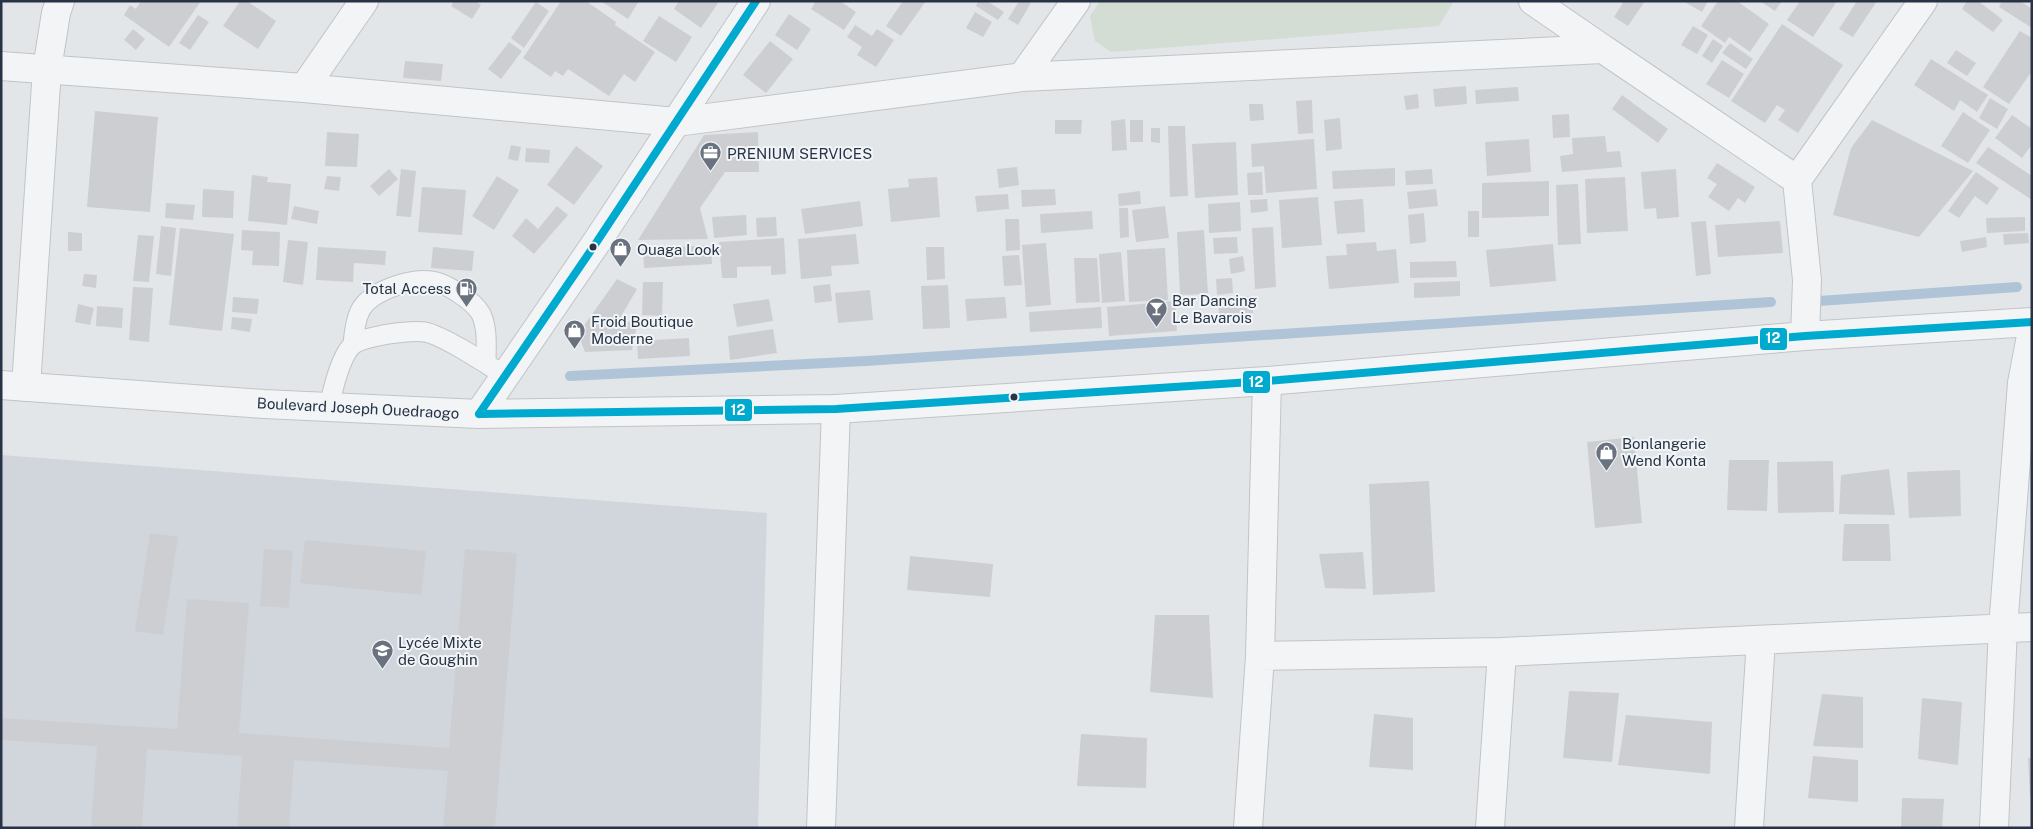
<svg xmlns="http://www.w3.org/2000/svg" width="2033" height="829" font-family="'Public Sans',sans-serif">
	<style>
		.built { fill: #d1d6dd }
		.green { fill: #d4ddd4 }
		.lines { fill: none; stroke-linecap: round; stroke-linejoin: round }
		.stream { stroke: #afc4d7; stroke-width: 10 }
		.building { fill: #ccced2 }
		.service-casing { stroke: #c1c4c7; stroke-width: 21 }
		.minor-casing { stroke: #c1c4c7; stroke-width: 30 }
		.tertiary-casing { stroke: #c1c4c7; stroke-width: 30 }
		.service { stroke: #f3f4f6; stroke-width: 19 }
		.minor { stroke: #f3f4f6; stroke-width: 28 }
		.tertiary { stroke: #f3f4f6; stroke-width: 28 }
		.bus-1-casing { stroke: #f1f5f8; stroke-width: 11 }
		.bus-1 { stroke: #00a9ce; stroke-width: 8 }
		.bus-dot { fill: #283345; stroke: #f1f5f8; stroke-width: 2 }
		.labels { text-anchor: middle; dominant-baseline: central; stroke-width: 4; stroke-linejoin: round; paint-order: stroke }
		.poi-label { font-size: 15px; fill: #283345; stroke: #f1f5f8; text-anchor: start }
		.street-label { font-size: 15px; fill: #283345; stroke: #f1f5f8 }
		.line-badge { stroke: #f1f5f8; stroke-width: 2 }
		.badge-label { font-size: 14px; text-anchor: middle; font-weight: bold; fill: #fff }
	</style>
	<rect width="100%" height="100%" fill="#e3e6e9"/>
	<path class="built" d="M1,455L767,513L758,828H1Z"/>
	<path class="green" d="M1100,1H1454L1439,26L1111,52L1095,41L1090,16Z"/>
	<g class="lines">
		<path class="stream" d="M1819,301L2017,287
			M570,376L866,361L1771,302"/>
	</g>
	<path class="building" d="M141,1H201L169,47L124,15L130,5L136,9Z
		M240,1H247L276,21L258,49L223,26Z
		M454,1H475L481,5L472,19L451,6Z
		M561,1H586L616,22L615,25L655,52L635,82L624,74L609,96L568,69L563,76L555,71L551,77L523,58Z
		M601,1H639L628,19Z
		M679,1H715L718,3L701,28L674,9Z
		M816,1H840L856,12L844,30L811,9Z
		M903,1H926L901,36L886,26Z
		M978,1H987L1004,12L998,20L976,6Z
		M1019,1H1027L1031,3L1018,25L1008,19Z
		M1624,1H1645L1628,26L1614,17Z
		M1683,1H1708L1702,12Z
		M1718,1H1737L1769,24L1750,52L1729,37L1725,43L1701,26Z
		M1760,1H1782L1775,11Z
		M1800,1H1837L1813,37L1787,20Z
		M1857,1H1877L1853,37L1839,29Z
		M1967,1H1978L2003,20L1993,32L1962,9Z
		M2002,1H2020L2032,9V28L1999,7Z
		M536,2L549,11L524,48L511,38Z
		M975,12L992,22L983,37L966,28Z
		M789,14L811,29L797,50L775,35Z
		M198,15L209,22L190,50L179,43Z
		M659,16L692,37L676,62L643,41Z
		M1782,24L1843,65L1798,133L1778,120L1785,110L1777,105L1765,123L1731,101Z
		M855,25L872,36L877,29L894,40L876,67L857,55L862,47L847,37Z
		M1693,26L1708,35L1697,54L1681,45Z
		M133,29L145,39L136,50L124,40Z
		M2020,31L2032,38V71L2009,104L1983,87Z
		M1713,39L1723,46L1712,63L1702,56Z
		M770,41L793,59L766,93L743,75Z
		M509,42L522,51L501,79L488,69Z
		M1730,43L1753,59L1746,69L1722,53Z
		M1956,50L1976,63L1967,76L1947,63Z
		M1931,59L1988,95L1977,112L1960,100L1954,111L1914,85Z
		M1722,60L1744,74L1729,98L1706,84Z
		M405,61L443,64L441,81L403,78Z
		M1466,86L1467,104L1435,107L1433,89Z
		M1518,87L1519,101L1476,104L1475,90Z
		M1418,94L1419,108L1406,110L1404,96Z
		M1622,95L1668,129L1658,143L1612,109Z
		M1990,98L2008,109L1997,129L1979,118Z
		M1312,100L1313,133L1298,134L1296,101Z
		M1249,104H1263L1264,120L1250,121Z
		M95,111L158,117L150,212L87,207Z
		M1963,112L1990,130L1968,163L1941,146Z
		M1569,114L1570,137L1553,138L1552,115Z
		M2012,115L2032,129V148L2030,147L2022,158L1995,138Z
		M1340,118L1342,149L1326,151L1324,120Z
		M1125,119L1127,150L1112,151L1111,121Z
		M1055,120H1082L1081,134H1055Z
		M1130,120H1143V142H1130Z
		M1872,120L1973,171L1919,237L1833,215L1851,148Z
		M1168,126H1185L1188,196L1170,197Z
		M1151,128H1160V143L1151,142Z
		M327,132L359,134L357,167L325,166Z
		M758,132L759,172H725L700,208L708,239L638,240L704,135Z
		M1605,136L1607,152L1620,151L1622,167L1562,172L1560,156L1573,154L1572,138Z
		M1314,139L1317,189L1266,193L1264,166L1252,167L1251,144Z
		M1529,139L1531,172L1487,176L1485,142Z
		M1236,142L1238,195L1195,198L1192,144Z
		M511,145L521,147L518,161L508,159Z
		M576,146L603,166L574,205L547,185Z
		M1988,147L2032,176V200L1976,163Z
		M526,148L550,150L549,163L525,162Z
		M1717,163L1755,187L1745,203L1738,198L1729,211L1708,197L1717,184L1707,178Z
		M1017,167L1019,185L999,188L997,169Z
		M1395,168V186L1333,189L1332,171Z
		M389,169L398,179L379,196L370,186Z
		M401,169L416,171L411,217L396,216Z
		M1432,169L1433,184L1406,185L1405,171Z
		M1676,169L1679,217L1657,219L1656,208L1644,209L1641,172Z
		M1262,172L1263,195H1248L1247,173Z
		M1976,172L1999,188L1987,205L1975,196L1959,218L1948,211Z
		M252,175L268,177L267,182L291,184L287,225L248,221Z
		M327,176L341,177L339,191L324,189Z
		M497,176L519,190L494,230L472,216Z
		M937,177L940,217L891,222L888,189L909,187L908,179Z
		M1625,177L1628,231L1587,233L1585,179Z
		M1549,181V216L1482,218V183Z
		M1578,184L1581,244L1558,245L1556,185Z
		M422,187L466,190L462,235L418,232Z
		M203,189L234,191L233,218L202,217Z
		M1055,189L1056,205L1022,207L1021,190Z
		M1436,189L1438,206L1409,209L1407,192Z
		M1140,191L1141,204L1119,206L1118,194Z
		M1008,194L1009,209L977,212L975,196Z
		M1318,197L1322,245L1282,248L1279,200Z
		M1267,199L1268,211L1251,213L1250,200Z
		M1363,199L1365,232L1337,234L1334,201Z
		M860,201L863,226L805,234L801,209Z
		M1240,202L1241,231L1209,233L1208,204Z
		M166,203L195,205L193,220L165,218Z
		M294,206L319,211L317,224L291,219Z
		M557,206L568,215L534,254L512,236L526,218L538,229Z
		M1165,206L1169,238L1136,242L1132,210Z
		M1119,208H1128L1129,237L1120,238Z
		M1092,211L1093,229L1041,233L1040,214Z
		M1468,211H1479V237H1468Z
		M1424,213L1426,242L1410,244L1408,215Z
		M746,215L747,235L714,238L712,217Z
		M776,217L777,236L757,237L756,218Z
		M2025,217V231L1987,233L1986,218Z
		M1005,219H1019L1020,250L1006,251Z
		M1706,221L1711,274L1696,276L1691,222Z
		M1780,221L1783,253L1718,257L1715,225Z
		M161,226L176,228L171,276L156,274Z
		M1273,227L1276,287L1255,289L1252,228Z
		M180,228L234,234L222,331L169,325Z
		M242,230L280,232L279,266L252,265L253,251L241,250Z
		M1204,230L1208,294L1180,295L1177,232Z
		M68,232L82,233V251H68Z
		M2028,233L2029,243L2004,245L2003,234Z
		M856,234L859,264L831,266L832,276L801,279L798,239Z
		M138,235L154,236L149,282L133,281Z
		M1237,237L1238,253L1214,254L1213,238Z
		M1986,237L1987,247L1962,252L1960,241Z
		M784,238L786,274L771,275V266L737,267V278H722L719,242Z
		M288,240L308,242L303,285L283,282Z
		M1376,242L1377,251L1396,249L1399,283L1329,289L1326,256L1347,255L1346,244Z
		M1046,243L1051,305L1026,307L1022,245Z
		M1553,244L1556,281L1490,287L1486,250Z
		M711,245L712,264L644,268L643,249Z
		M318,247L386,251L385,265L354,263L353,282L316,280Z
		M433,247L474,251L472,271L431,268Z
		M926,247H944L945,279L927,280Z
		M1165,248L1168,300L1129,302L1127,250Z
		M1121,252L1125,301L1102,303L1099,254Z
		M1019,255L1022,285L1004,286L1002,256Z
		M1243,256L1245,271L1231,274L1229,259Z
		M1074,258H1097L1100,302L1076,303Z
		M1456,261L1457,277L1410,278V262Z
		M84,274L97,275L96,288L82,286Z
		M1232,278L1233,293L1217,295L1216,279Z
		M617,279L637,289L620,318L637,325L632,350L585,352L578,334Z
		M1460,281V296L1414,298V283Z
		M643,282H663L662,316L642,315Z
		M830,284L832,301L815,303L813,286Z
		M948,285L950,328L923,329L921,286Z
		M133,287L153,288L149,342L129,340Z
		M870,290L873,320L838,323L835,293Z
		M1252,296L1253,313L1219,315L1218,299Z
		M233,297L259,299L257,314L232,312Z
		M1005,297L1007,318L967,321L965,299Z
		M769,299L773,321L737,327L733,304Z
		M1175,301L1177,331L1109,336L1107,307Z
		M78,304L94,308L90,325L75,322Z
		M97,306L123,308L122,328L96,326Z
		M1101,307L1102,328L1030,332L1029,312Z
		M232,317L252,319L250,332L231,329Z
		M773,329L777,353L730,360L728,336Z
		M689,338L690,356L638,359L637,341Z
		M1634,437L1642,523L1595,528L1587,442Z
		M1729,460H1769L1767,511L1727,510Z
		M1833,461L1834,512L1778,513L1777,462Z
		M1889,469L1895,515L1839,514L1841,475Z
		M1960,470L1961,516L1909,518L1907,472Z
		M1429,481L1435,592L1373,595L1369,484Z
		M1844,524H1889L1891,561H1842Z
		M150,533L178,537L163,635L135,631Z
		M305,540L426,551L421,595L300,583Z
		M264,549L293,551L289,608L260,606Z
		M465,549L517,553L495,828H443L448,771L294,760L289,828H237L242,756L147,749L142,828H91L97,746L1,740V718L177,729L187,599L249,603L239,733L449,748Z
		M1363,552L1366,589L1325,588L1319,554Z
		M910,556L993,564L990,597L907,590Z
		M1155,615H1209L1213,698L1150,692Z
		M1569,691L1619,693L1612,762L1563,758Z
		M1822,694L1863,697V748L1813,746Z
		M1922,698L1962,702L1958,765L1918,759Z
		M1374,714L1413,718V770L1369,767Z
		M1626,715L1712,722L1710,774L1618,765Z
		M1081,734L1147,738L1146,788L1077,786Z
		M1813,756L1858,760V802L1808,798Z
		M2028,758H2032V797H2030Z
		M1902,798L1944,799L1942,828H1901Z"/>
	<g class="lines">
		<defs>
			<path id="service" d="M353,344C354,334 355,321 360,311C370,291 410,278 431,281C445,282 474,301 481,314C488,329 486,347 486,363
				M329,408C332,392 341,353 354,344C361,339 374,337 383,335C396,333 411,330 425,332C442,335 489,365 505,376"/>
			<path id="minor" d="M1533,1L1603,49
				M1,66L304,88L676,122L1022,77L1603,49L1797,180
				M1022,77L1076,1
				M304,88L364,1
				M1805,336L1807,280L1797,180L1923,1
				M26,387L47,69L56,13L60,1
				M1260,656L1502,652L2032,627
				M821,828L836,409
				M1248,828L1260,656L1267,381
				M1490,828L1502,652
				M1749,828L1761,640
				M1994,828L2003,628L2022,383L2032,331"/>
			<path id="tertiary" d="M1,385L264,404L479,414L836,409L1267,381L1805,336L2032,322
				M479,414L596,243L756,1"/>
		</defs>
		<use href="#service" class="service-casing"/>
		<use href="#minor" class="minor-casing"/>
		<use href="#tertiary" class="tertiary-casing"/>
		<use href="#service" class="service"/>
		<use href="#minor" class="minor"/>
		<use href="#tertiary" class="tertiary"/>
		<defs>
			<path id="bus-1" d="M479,414L836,409L1267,381L1805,336L2032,322
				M479,414L596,243L756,1"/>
		</defs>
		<use href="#bus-1" class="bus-1-casing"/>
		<use href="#bus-1" class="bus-1"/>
	</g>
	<defs>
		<symbol id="office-pin" viewBox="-11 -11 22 30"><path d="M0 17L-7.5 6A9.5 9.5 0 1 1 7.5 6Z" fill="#69727e" stroke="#f1f5f8"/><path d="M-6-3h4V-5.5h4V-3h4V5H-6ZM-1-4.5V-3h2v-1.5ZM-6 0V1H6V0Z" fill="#fff"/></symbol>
		<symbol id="shop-pin" viewBox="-11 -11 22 30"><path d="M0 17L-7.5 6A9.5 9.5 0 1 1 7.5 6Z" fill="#69727e" stroke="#f1f5f8"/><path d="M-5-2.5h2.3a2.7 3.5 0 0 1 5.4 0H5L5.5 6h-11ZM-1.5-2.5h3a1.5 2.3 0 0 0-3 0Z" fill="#fff"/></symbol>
		<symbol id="fuel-pin" viewBox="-11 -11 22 30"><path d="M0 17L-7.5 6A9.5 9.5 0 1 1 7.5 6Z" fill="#69727e" stroke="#f1f5f8"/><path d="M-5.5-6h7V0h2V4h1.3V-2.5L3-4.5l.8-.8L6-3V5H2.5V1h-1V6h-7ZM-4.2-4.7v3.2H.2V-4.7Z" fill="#fff"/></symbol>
		<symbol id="bar-pin" viewBox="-11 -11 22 30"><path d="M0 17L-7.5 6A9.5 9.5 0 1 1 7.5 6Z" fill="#69727e" stroke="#f1f5f8"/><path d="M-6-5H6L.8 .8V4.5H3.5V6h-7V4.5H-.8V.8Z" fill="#fff"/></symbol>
		<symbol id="school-pin" viewBox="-11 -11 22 30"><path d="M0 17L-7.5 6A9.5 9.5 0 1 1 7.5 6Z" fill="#69727e" stroke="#f1f5f8"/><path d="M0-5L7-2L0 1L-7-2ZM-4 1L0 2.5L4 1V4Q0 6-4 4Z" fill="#fff"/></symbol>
	</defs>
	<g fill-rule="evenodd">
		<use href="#office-pin" x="698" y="140" width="25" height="34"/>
		<use href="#shop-pin" x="608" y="236" width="25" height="34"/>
		<use href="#fuel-pin" x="454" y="276" width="25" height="34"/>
		<use href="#bar-pin" x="1144" y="296" width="25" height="34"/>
		<use href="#shop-pin" x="562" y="318" width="25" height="34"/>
		<use href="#shop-pin" x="1594" y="440" width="25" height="34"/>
		<use href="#school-pin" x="370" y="638" width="25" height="34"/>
	</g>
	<g class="bus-dot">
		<circle cx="593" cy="247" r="4.5"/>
		<circle cx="1014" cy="397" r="4.5"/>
	</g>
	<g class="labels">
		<g class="poi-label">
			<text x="727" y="153">PRENIUM SERVICES</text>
			<text x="637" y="249">Ouaga Look</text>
			<text x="451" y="288" text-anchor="end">Total Access</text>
			<text x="1172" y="300">Bar Dancing<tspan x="1172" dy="17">Le Bavarois</tspan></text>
			<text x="591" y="321">Froid Boutique<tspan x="591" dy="17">Moderne</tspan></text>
			<text x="1622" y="443">Bonlangerie<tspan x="1622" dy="17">Wend Konta</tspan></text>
			<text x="398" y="642">Lycée Mixte<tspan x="398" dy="17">de Goughin</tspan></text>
		</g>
		<g class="street-label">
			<text transform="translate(358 408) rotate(3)">Boulevard Joseph Ouedraogo</text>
		</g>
	</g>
	<g class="line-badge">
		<rect x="1759" y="327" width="29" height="24" rx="5" fill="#00a9ce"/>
		<rect x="1242" y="370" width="29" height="24" rx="5" fill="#00a9ce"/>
		<rect x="724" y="398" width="29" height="24" rx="5" fill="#00a9ce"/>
	</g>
	<g class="badge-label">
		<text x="1773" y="343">12</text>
		<text x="1256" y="387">12</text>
		<text x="738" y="415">12</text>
	</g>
	<rect width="2033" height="829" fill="none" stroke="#283345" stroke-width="5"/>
</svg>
